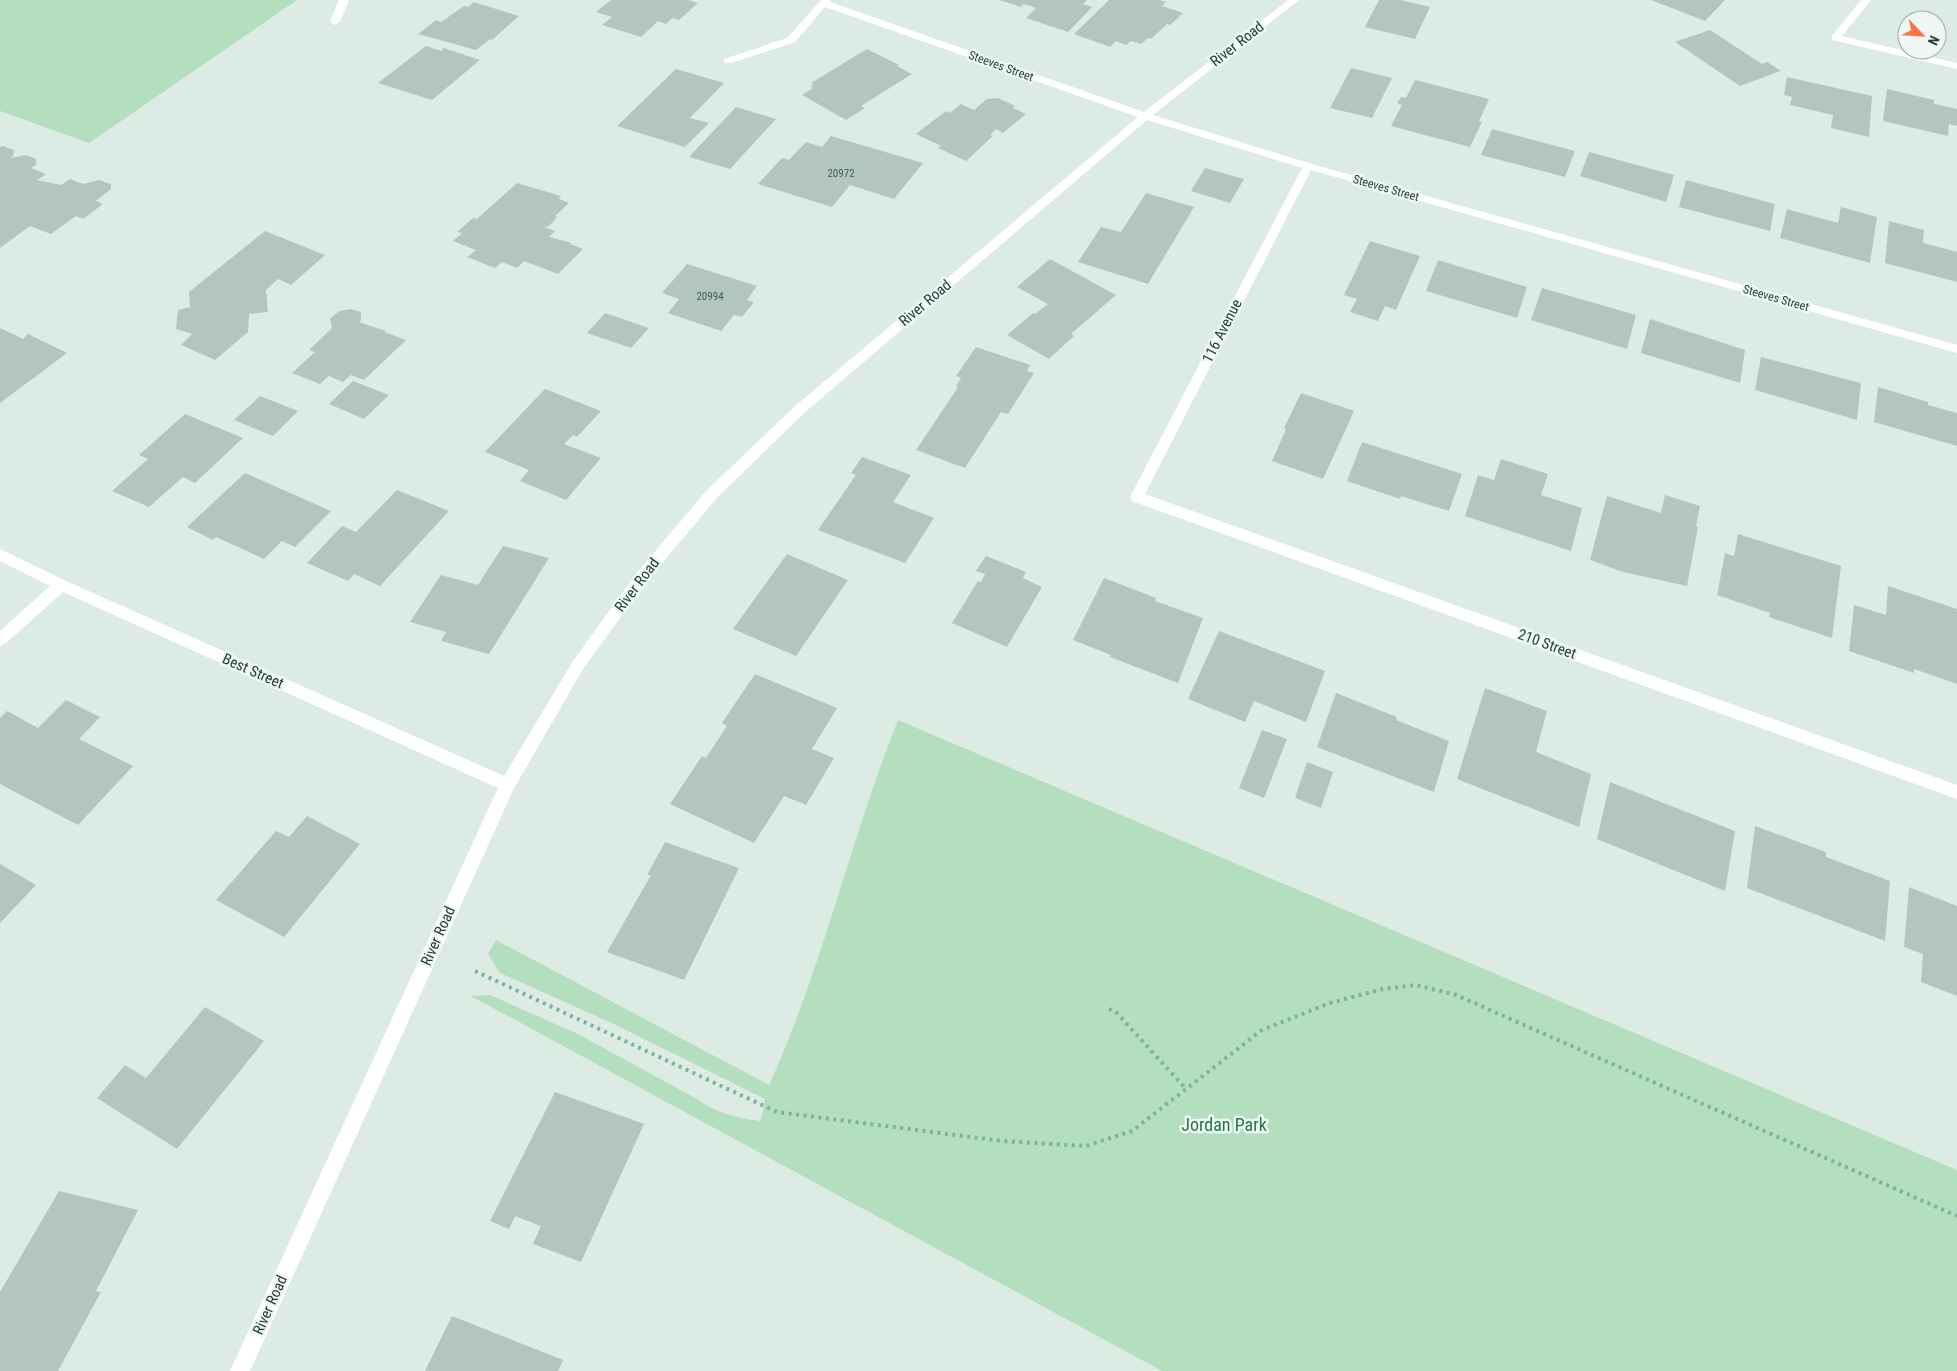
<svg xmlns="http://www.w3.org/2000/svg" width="1957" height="1371" viewBox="0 0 1957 1371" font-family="'Roboto Condensed',sans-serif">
<rect width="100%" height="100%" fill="#ddebe5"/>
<path fill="#b4dfbe" d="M0 0H297L89 143 0 111Z
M898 720 1957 1170V1371H1162L471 996 490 995 578 1034 697 1099C714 1112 739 1119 761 1121L765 1099 616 1025 500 973 488 954 496 940 769 1085C823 967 850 840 898 720Z"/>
<path fill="#b3c6be" d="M611 0H688L698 3 679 20 672 18 666 24 658 21 641 37 602 25 612 17 596 12Z
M999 0H1087L1083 4 1092 7 1068 32 1026 18 1036 8 1024 4 1021 7Z
M1109 0H1159L1166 2 1162 6 1183 13 1170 25 1167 24 1151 39 1148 38 1141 44 1131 41 1126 45 1116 41 1110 47 1074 34Z
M1379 0H1401L1430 7 1415 39 1365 27Z
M1651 0H1725L1705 21Z
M474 2 519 16 492 40 490 39 476 50 418 34 436 20 441 22 464 6 468 7Z
M1710 30 1762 64 1767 62 1781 71 1740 86 1675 42Z
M426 46 441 51 444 48 480 60 432 100 378 83Z
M867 49 899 65 897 66 912 74 861 106 865 108 846 120 802 95 813 88 810 86 814 84 811 83Z
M1351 68 1392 78 1372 118 1330 108Z
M676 69 724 83 690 118 709 123 685 147 617 126Z
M1787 77 1872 96 1869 137 1831 128 1833 115 1790 105 1792 97 1784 95Z
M1415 80 1489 99 1479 121 1482 122 1470 147 1391 126 1402 105 1397 103 1401 97 1406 98Z
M1887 89 1934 100V104L1957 109V126L1949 124 1948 136 1883 121Z
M998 98 1015 106 1013 108 1026 114 1003 133 996 129 990 135 993 136 966 161 938 148 941 146 916 134 946 111 950 113 961 104 974 110 987 99Z
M736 107 776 119 730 169 689 157Z
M1492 129 1575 151 1565 177 1481 155Z
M831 136 923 163 894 199 850 185 832 207 758 184 782 158 789 160 806 142 822 147Z
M3 146 14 150 13 156 11 158 26 155 36 159V165L31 168 46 174 37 180 61 185 70 179 83 184 99 180 111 184V189L96 201 103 204 83 219 76 216 51 234 30 226 0 248V147Z
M1589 152 1674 175 1666 202 1580 176Z
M1205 168 1244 179 1230 203 1191 191Z
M1686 180 1775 204 1770 231 1679 207Z
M517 183 561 196 559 199 569 203 555 216 557 217 549 226 544 227 555 231 549 237 572 243 570 244 583 249 558 274 524 261 517 268 502 262 495 268 467 257 476 250 453 241 462 233 457 232 473 218 477 219Z
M1146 193 1194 207 1148 284 1078 262 1101 227 1121 232Z
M1841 207 1877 217 1870 263 1780 238 1787 209 1838 223Z
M1889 221 1924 230 1923 243 1957 252V282L1885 263Z
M265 231 325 255 291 285 278 279 266 290 268 312 249 314 248 332 215 360 181 345 192 334 176 329 178 310 190 307 189 292Z
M1370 241 1420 256 1396 310 1385 306 1378 321 1350 312 1357 299 1344 295Z
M1050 259 1116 295 1071 334 1074 336 1049 359 1007 335 1033 313 1035 314 1048 304 1017 287Z
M1438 260 1527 287 1517 318 1426 291Z
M687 264 757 286 747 300 754 302 742 317 734 315 721 331 668 313 679 299 662 293Z
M1542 288 1636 315 1627 349 1531 320Z
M351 309 361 312V320L359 322 386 331 384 332 406 340 364 380 351 375 343 382 329 376 320 384 292 373 315 352 309 350 332 328 330 319 339 311Z
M605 313 649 328 631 348 587 333Z
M1650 319 1745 350 1740 383 1641 353Z
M0 328 23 339 28 334 67 353 0 403Z
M976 347 1030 365 1027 371 1034 373 1008 414 1001 412 965 468 916 450 958 387 956 386 961 378 956 376Z
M1761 357 1861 383 1857 420 1755 390Z
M353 381 389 395 364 419 329 404Z
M1878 387 1928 402V405L1957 413V446L1874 422Z
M545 389 601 411 577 437 573 435 564 444 601 458 566 500 520 481 529 470 485 452Z
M1301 393 1354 411 1323 479 1272 461 1286 429 1284 428Z
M260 396 298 411 273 436 234 420Z
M185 414 243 438 195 483 183 477 149 507 112 491 148 459 139 455Z
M1362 442 1462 474 1449 511 1401 496 1400 499 1347 481Z
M862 457 911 475 893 502 934 518 905 563 818 530 856 475 851 473Z
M1501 459 1548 474 1541 495 1582 508 1571 551 1465 516 1478 475 1494 480Z
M245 473 331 511 295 547 282 541 264 559 216 537 213 540 187 527Z
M397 490 449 511 380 586 354 574 348 581 307 563 342 526 356 532Z
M1665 495 1700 506 1696 526 1698 527 1687 586 1623 572 1590 560 1607 496 1661 513Z
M1738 534 1841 566 1832 638 1769 617 1770 613 1717 595 1725 553 1734 556Z
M503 546 549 558 489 654 441 641 446 632 410 622 441 575 478 585Z
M787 554 848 580 796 656 733 629Z
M986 556 1026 572 1023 578 1042 587 1007 647 952 623 978 581 981 582 985 574 976 571Z
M1104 578 1156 598 1155 601 1203 618 1178 683 1110 657 1111 655 1073 640Z
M1888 586 1957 609V684L1914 669V673L1849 651 1854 605 1886 615Z
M1219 631 1325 671 1306 722 1254 701 1245 722 1188 699Z
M755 674 837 708 812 749 834 758 806 805 784 796 754 843 670 804 702 756 706 758 727 726 722 723Z
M1485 688 1547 711 1536 752 1591 774 1579 827 1457 779Z
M1336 693 1397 717 1396 720 1449 741 1434 792 1317 747Z
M66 700 100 717 79 739 133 766 78 825 0 784V718L7 711 38 728Z
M1262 730 1287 739 1264 798 1239 788Z
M1307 762 1333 772 1321 808 1295 798Z
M1610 782 1735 831 1725 891 1597 839Z
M307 816 360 844 284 937 216 900 276 831 289 837Z
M1755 826 1826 852V857L1890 881 1885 941 1747 888Z
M665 842 739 868 684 980 607 952 651 875H647Z
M0 864 36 885 0 923Z
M1909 887 1957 906V996L1921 982 1923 954 1904 947Z
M205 1007 264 1041 177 1149 97 1098 125 1065 146 1078Z
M555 1092 644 1124 581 1262 533 1244 541 1226 515 1216 509 1229 490 1221Z
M59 1191 138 1210 96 1291 101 1292 58 1371H0V1292Z
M452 1316 563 1360 558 1371H425Z"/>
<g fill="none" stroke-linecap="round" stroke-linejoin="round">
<path stroke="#7bb2a0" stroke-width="4" stroke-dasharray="3 4.5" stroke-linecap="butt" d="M475 971 777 1112 1002 1141 1086 1146 1132 1131 1262 1030 1330 1003 1383 989 1416 985 1456 995 1957 1216
M1109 1009 1116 1012 1186 1089"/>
<path fill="#fff" fill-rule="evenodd" d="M339 0H349L340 22 335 25 330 22Z
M821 0H831L830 2 1144 112 1288 0H1299L1153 115 1312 164 1957 345V353L1311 170 1145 494 1957 785V799L1132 501 1130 497 1302 168 1147 120 804 413 716 499 646 582 583 669 513 790 250 1371H230L498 788 63 592 5 644 0 646V631L50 586 0 561V549L66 581 504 776 573 661 636 574 706 491 794 407 1138 117 825 7 795 42 732 63H724L723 61 724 59 787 38Z
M1861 0H1871L1842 36 1957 63V69L1832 40V36Z"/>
</g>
<g text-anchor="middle" stroke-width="5" stroke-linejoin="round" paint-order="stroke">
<g font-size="11" fill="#425e56">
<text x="841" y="177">20972</text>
<text x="710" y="300">20994</text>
</g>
<g font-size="12" fill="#1d3c33" stroke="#eef7f3">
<text transform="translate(1001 66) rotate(20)" y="4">Steeves Street</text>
<text transform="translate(1386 188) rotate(16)" y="4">Steeves Street</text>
<text transform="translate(1776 298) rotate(16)" y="4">Steeves Street</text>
</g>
<g font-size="15" fill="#1d3c33" stroke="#eef7f3">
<text transform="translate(1237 44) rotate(-38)" y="5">River Road</text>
<text transform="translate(925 303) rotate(-40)" y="5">River Road</text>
<text transform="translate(1222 331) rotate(-63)" y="5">116 Avenue</text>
<text transform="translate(637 585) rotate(-53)" y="5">River Road</text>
<text transform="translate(1547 644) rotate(20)" y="5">210 Street</text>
<text transform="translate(253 671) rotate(24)" y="5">Best Street</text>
<text transform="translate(438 936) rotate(-66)" y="5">River Road</text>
<text transform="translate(270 1305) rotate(-66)" y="5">River Road</text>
</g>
<g font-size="18" fill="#247742" stroke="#eef7f3">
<text x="1224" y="1131">Jordan Park</text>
</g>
</g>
<g transform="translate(1922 35) rotate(115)"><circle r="24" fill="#eef7f3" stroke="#9aaca6"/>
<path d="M0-4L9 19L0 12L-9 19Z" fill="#ff7147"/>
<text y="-8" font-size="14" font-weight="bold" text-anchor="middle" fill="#1d3c33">N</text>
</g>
</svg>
